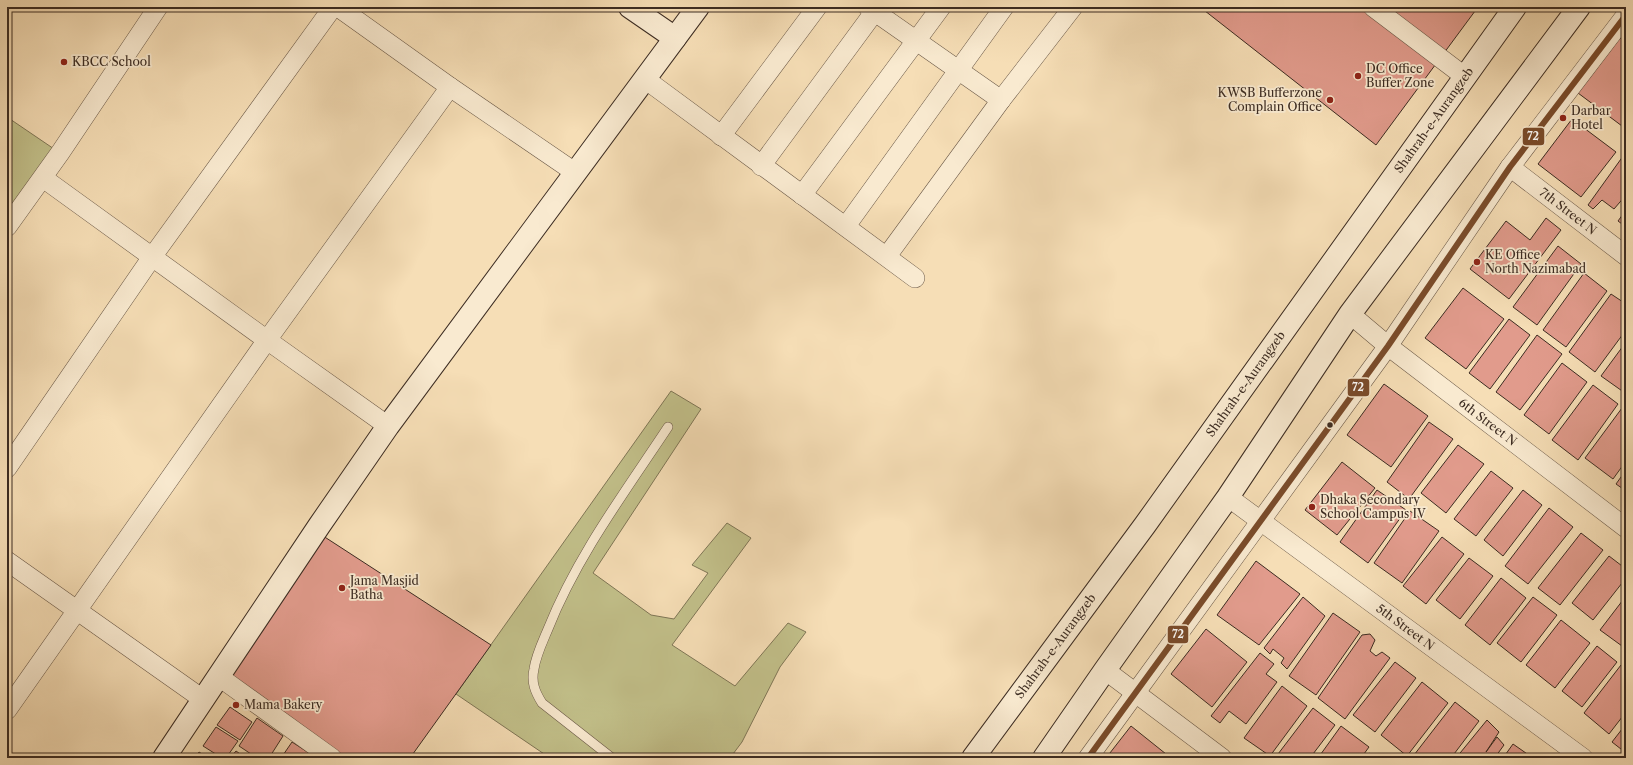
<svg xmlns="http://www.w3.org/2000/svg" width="1633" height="765" viewBox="0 0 1633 765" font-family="'Libre Caslon Text',serif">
<rect width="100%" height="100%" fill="#f6deb6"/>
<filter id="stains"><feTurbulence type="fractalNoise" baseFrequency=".005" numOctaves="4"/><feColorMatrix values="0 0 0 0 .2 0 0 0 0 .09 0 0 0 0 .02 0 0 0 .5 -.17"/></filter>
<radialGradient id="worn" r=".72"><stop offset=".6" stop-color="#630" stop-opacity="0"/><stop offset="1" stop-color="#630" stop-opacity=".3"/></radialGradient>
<path fill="#c2c08a" stroke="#7f7656" d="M7 117 60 153 7 227Z
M671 391 701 409 593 573 651 615 674 619 708 573 692 565 727 523 751 538 672 645 735 686 788 623 806 632 780 667 742 742 730 758H550L456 694Z"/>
<path fill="#e19b8c" stroke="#3c2c22" d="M1200 7H1478L1376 145Z
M1620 38 1626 42V129L1578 93Z
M1572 119 1616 152 1581 197 1538 164Z
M1626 152V195L1614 209 1602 200 1593 209 1588 205Z
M1626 210V227L1618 221Z
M1546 218 1561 230 1509 299 1470 269 1506 221 1530 240Z
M1558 246 1581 264 1537 325 1513 307Z
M1584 273 1607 291 1566 347 1543 330Z
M1463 288 1504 319 1466 369 1425 338Z
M1611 294 1626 304V330L1595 372 1569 352Z
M1509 319 1530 335 1490 389 1469 373Z
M1537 335 1562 354 1520 410 1496 392Z
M1626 342V392L1625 393 1601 376Z
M1562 363 1587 382 1549 434 1524 415Z
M1384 384 1428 416 1391 467 1347 435Z
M1593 385 1618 404 1578 460 1552 440Z
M1622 408 1626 410V461L1613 479 1585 458Z
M1429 422 1453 439 1409 499 1387 482Z
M1458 445 1484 464 1446 513 1421 493Z
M1342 462 1375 488 1337 535 1305 510Z
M1626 470V491L1616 484Z
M1491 471 1513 488 1476 536 1454 519Z
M1377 490 1406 510 1368 563 1340 542Z
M1523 490 1542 505 1503 556 1484 540Z
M1549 508 1573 527 1528 584 1505 566Z
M1410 511 1439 531 1402 583 1374 563Z
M317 532 491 645 410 758H330L218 679Z
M1581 533 1603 550 1560 605 1538 588Z
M1442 537 1464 554 1426 604 1403 586Z
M1609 556 1626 569V578L1593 620 1572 603Z
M1469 558 1493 576 1460 619 1436 600Z
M1256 561 1300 594 1259 645 1217 615Z
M1501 578 1526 598 1490 645 1465 625Z
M1626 596V641L1622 646 1600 630Z
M1303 597 1325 616 1287 669 1281 663 1284 658 1273 649 1270 654 1264 648Z
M1533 597 1557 615 1521 662 1497 643Z
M1333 613 1360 632 1316 695 1289 676Z
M1561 620 1590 643 1555 688 1526 665Z
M1206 629 1247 662 1212 707 1171 674Z
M1370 634 1375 640 1370 651 1376 656 1382 652 1390 658 1345 719 1318 698 1362 635Z
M1597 646 1617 662 1582 707 1562 691Z
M1260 653 1274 664 1266 674 1277 682 1246 724 1229 711 1220 723 1211 716Z
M1395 662 1416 678 1375 732 1353 715Z
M1621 665 1626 669V712L1609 734 1584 713Z
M1422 682 1448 703 1407 756 1381 735Z
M1282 686 1307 706 1270 756 1244 738Z
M1455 702 1479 721 1451 758H1419L1414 755Z
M230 707 252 722 240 740 217 725Z
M1313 708 1335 725 1310 758H1275Z
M257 718 283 736 269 758H257L239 746Z
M1487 720 1499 732 1486 752 1497 737 1504 745 1496 756 1497 758H1456Z
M1626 724V753L1612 742Z
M1131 726 1171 758H1106Z
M1341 726 1369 747 1361 758H1318Z
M216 727 238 741 226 758H222L203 746Z
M292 742 309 753 306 758H281Z
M1513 744 1533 758H1503Z
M236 751 246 758H230Z
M199 752 208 758H195Z
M1369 753 1376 758H1366Z"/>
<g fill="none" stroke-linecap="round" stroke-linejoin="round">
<g stroke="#6a5847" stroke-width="10">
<path id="lane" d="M612 758 542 703C535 692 531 682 534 669 536 655 543 641 548 629 577 556 625 492 668 427"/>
</g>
<g stroke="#6a5847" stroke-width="20">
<g id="street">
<path d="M338 7 450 87 576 173"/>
<path d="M868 7 1001 100"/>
<path d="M1373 7 1464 76"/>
<path d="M645 79 915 278"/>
<path d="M721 136 817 7"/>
<path d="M761 166 878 7"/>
<path id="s1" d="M1510 167 1626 256"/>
<path d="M43 178 267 340 388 426"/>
<path d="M802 195 941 7"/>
<path d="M846 226 1004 7"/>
<path d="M7 227 60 153 158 7"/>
<path d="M887 256 1001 100 1073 7"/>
<path id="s2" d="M1350 314 1388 346 1626 528"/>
<path d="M7 468 152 257 333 7"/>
<path id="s3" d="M1228 497 1583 758"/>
<path d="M7 561 204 700"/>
<path d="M1105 670 1222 758"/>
<path d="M218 676 332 758"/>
<path d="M7 710 267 340 450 87"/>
<path d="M1088 758 1388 346 1510 167 1626 15"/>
</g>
</g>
<g stroke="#3c2c22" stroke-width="24">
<g id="secondary">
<path d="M630 7 675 38"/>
<path d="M164 758 319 526 388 426 698 7"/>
<path id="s4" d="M973 758 1145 525 1515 7"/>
<path d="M1044 758 1105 670 1228 497 1350 314 1579 7"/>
</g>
</g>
<use href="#lane" stroke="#f9ead0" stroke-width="9"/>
<use href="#street" stroke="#f9ead0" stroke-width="19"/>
<use href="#secondary" stroke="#f9ead0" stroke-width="22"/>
<g stroke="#f9ead0" stroke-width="9">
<path id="bus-1" d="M1088 758 1388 346 1510 167 1626 15"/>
</g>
<use href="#bus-1" stroke="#7a4b2a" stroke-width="6"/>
</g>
<g fill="#8f2418" stroke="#f9ead0" stroke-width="1.5">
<circle cx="64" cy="62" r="4"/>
<circle cx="1358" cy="76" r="4"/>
<circle cx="1330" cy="100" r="4"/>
<circle cx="1563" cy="118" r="4"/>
<circle cx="1477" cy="262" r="4"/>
<circle cx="1312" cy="507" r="4"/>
<circle cx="342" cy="588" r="4"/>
<circle cx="236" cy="705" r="4"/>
</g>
<circle fill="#3c2c22" stroke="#f9ead0" stroke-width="1.5" cx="1330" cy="425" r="3.5"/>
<g text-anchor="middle" stroke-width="3.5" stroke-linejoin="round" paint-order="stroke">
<g font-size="12" fill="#3c2c22" stroke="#f9ead0" text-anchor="start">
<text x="72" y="66">KBCC School</text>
<text x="1366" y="73">DC Office<tspan x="1366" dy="14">Buffer Zone</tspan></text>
<text x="1322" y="97" text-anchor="end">KWSB Bufferzone<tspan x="1322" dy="14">Complain Office</tspan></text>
<text x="1571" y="115">Darbar<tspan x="1571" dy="14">Hotel</tspan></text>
<text x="1485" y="259">KE Office<tspan x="1485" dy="14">North Nazimabad</tspan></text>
<text x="1320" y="504">Dhaka Secondary<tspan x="1320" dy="14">School Campus IV</tspan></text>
<text x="350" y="585">Jama Masjid<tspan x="350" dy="14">Batha</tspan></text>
<text x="244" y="709">Mama Bakery</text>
</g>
<g font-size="12" fill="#3c2c22" stroke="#f9ead0">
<text dy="4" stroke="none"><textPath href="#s4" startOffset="787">Shahrah-e-Aurangzeb</textPath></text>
<text dy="4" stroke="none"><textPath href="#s1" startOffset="73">7th Street N</textPath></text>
<text dy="4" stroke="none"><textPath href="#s4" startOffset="463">Shahrah-e-Aurangzeb</textPath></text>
<text dy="4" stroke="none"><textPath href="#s2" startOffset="175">6th Street N</textPath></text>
<text dy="4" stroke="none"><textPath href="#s3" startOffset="220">5th Street N</textPath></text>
<text dy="4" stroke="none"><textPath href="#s4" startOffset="139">Shahrah-e-Aurangzeb</textPath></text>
</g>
</g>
<g stroke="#f9ead0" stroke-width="1.5">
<rect x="1522" y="127" width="23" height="19" rx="4" fill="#7a4b2a"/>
<rect x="1347" y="378" width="23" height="19" rx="4" fill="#7a4b2a"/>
<rect x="1167" y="625" width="22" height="19" rx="4" fill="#7a4b2a"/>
</g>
<g font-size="11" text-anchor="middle" font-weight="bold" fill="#fff">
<text x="1533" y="140">72</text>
<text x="1358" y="391">72</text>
<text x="1178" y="638">72</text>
</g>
<rect width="1633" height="765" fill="none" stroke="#f6deb6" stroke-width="24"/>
<rect x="8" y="8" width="1617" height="749" fill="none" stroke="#3c2c22" stroke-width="2"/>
<rect x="12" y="12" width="1609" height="741" fill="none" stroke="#3c2c22"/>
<rect width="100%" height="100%" filter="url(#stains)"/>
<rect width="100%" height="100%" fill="url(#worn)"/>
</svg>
